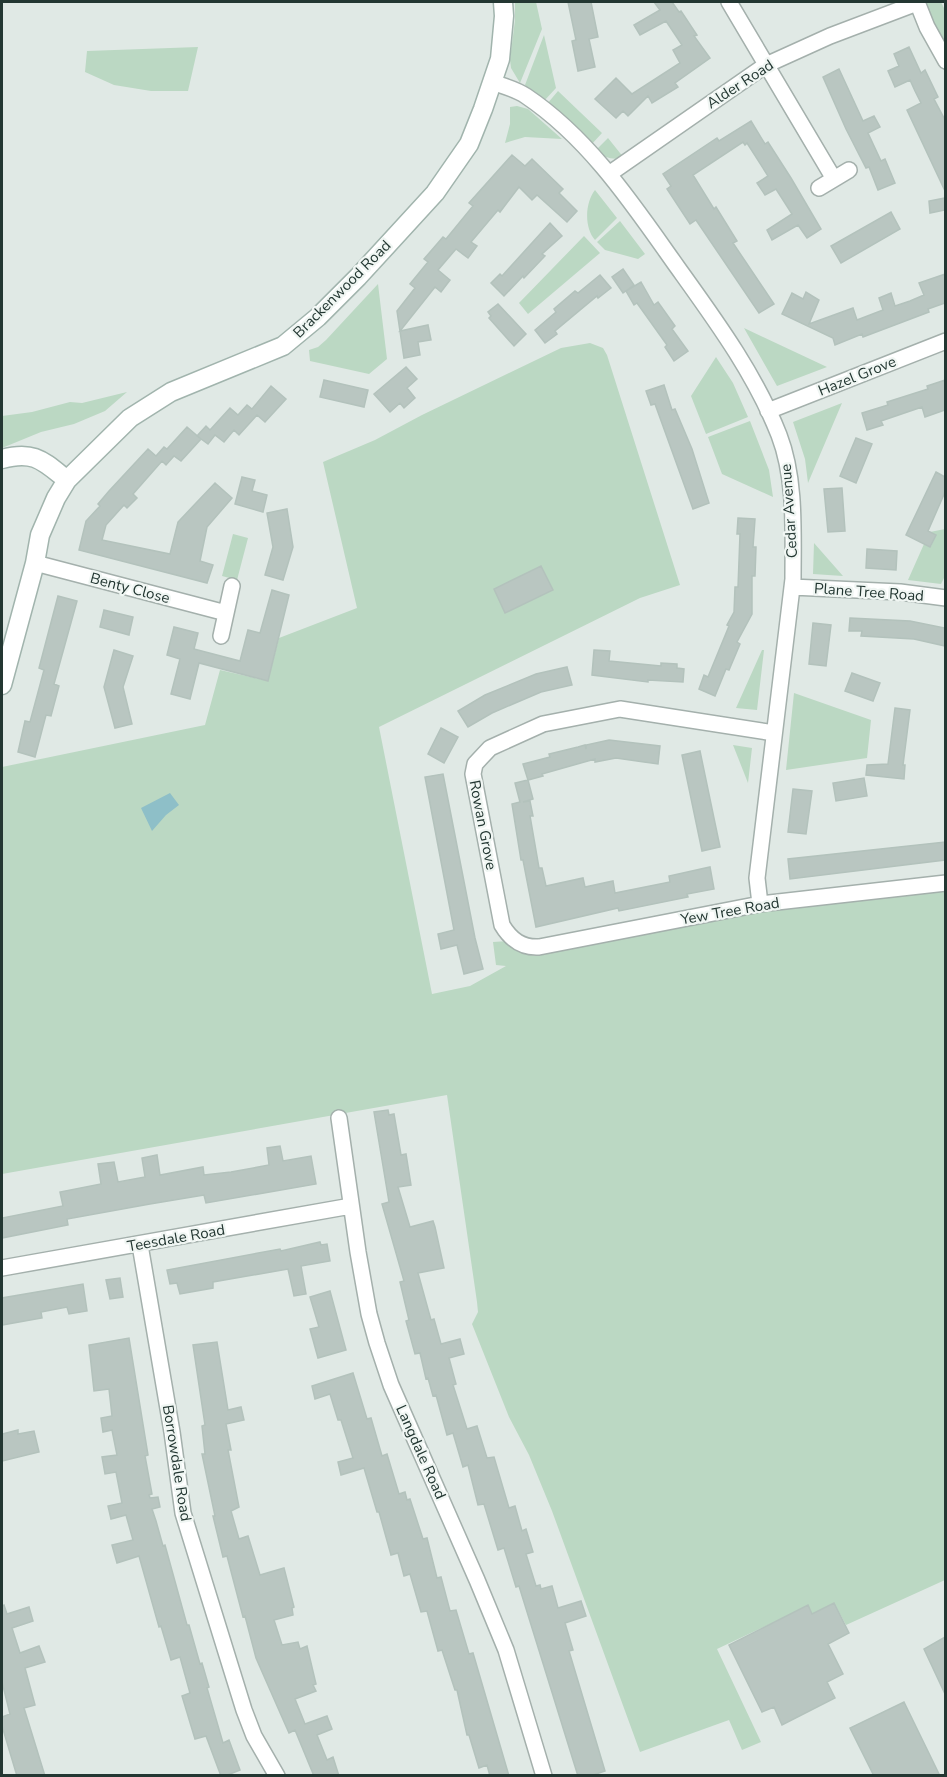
<svg xmlns="http://www.w3.org/2000/svg" width="947" height="1777" viewBox="0 0 947 1777" font-family="'Nunito Sans',sans-serif">
<rect width="100%" height="100%" fill="#e0e9e5"/>
<path fill="#bbd8c3" d="M515 2H536L542 29 520 83 511 68 510 60 515 20Z
M924 2H941L945 10V47L925 9Z
M544 35 556 88 544 101 525 85Z
M198 47 188 91H151L114 85 85 72 87 51Z
M558 91 602 133 591 145 547 104Z
M517 106 528 109 562 139 525 137 505 143 510 124V107Z
M608 138 624 158C611 160 605 158 596 150Z
M595 190 617 218 595 240C584 227 585 203 595 190Z
M620 221 645 254 638 259 605 250 597 242Z
M584 236 600 253 528 314 519 303Z
M378 284 387 359 369 374 310 361 309 350 318 347 326 340Z
M744 328 827 367 777 386Z
M590 343 603 348 607 355 680 585 640 598 379 727 432 994 470 986 506 966 496 965 493 942 508 941 524 954 536 956 763 911 945 889V1580L846 1625 834 1603 812 1614 808 1606 717 1649 761 1742 742 1750 729 1720 640 1752 552 1511 529 1455 509 1417 472 1324 478 1312 477 1302 447 1095 2 1174V767L205 725 220 670 268 681 279 638 357 608 323 462 375 440 422 415 561 348Z
M716 357 733 383 748 417 706 434 691 396Z
M127 392 105 411 74 424 41 432 2 448V416L32 412 70 402 82 403Z
M842 403 808 483 805 459 793 422Z
M750 421 769 470 773 497 722 474 708 437Z
M945 529V576L941 584 908 580 924 544 931 546 936 535 930 532Z
M233 534 248 538 237 580 222 576Z
M814 543 843 576 813 574Z
M762 650H764L757 710 736 708Z
M794 693 871 720 867 758 786 770Z
M733 745 752 748 748 783Z"/>
<path fill="#8ebfc8" d="M170 793 179 805 166 815 152 831 141 808Z"/>
<path fill="#b9c6c1" stroke="#b3c2bc" stroke-width="1.5" d="M568 2H591L598 37 589 39 595 67 578 71 572 41 576 40Z
M654 2H672L679 12 681 11 697 35 694 36 710 58 675 83 678 87 652 103 648 96 628 116 623 111 616 118 595 99 616 78 632 94 680 63 673 50 682 45 666 21 640 35 634 25 660 10Z
M909 47 921 73 925 70 938 97 934 99 945 120V191L907 110 921 103 915 91 910 80 895 87 888 71 899 66 894 54Z
M839 69 863 121 874 116 880 127 868 133 881 161 885 159 895 183 878 190 869 167 866 168 846 129 823 77Z
M751 121 765 144 768 142 791 178 821 229 807 238 798 225 772 240 767 230 792 214 776 189 765 195 757 183 768 176 747 143 745 145 743 142 693 175 714 209 716 207 737 241 733 243 774 304 759 313 696 220 690 224 667 189 671 186 663 174 717 138 719 141Z
M512 155 525 166 532 159 563 189 559 193 577 211 567 222 537 195 532 200 519 187 500 212 498 210 471 242 477 246 468 258 456 249 438 270 450 280 441 292 435 287 400 331 428 325 431 340 418 342 420 355 404 358 397 311 415 288 410 284 428 262 424 259 443 237 446 239 473 206 469 203Z
M945 198V210L930 213 929 201Z
M891 212 900 229 841 263 831 246Z
M550 223 562 236 542 254 545 256 524 278 523 276 504 296 491 283 500 274 502 276Z
M623 269 634 285 623 293 612 277Z
M945 274V303L928 309 929 312 863 337 862 334 835 345 833 338 782 314 792 293 803 299 806 292 819 300 809 324 853 308 857 320 883 310 879 298 891 293 895 306 910 301 924 295 919 283Z
M600 275 611 288 598 298 597 296 555 331 557 334 545 343 535 330 556 312 554 309 575 291 578 293Z
M641 282 654 305 658 302 675 326 672 329 688 351 674 361 665 347 667 345 637 303 634 305 626 291Z
M498 304 526 334 514 346 489 318 491 316 488 312Z
M406 367 417 379 407 388 415 398 404 408 400 403 390 412 374 394Z
M324 380 368 390 364 407 320 397Z
M945 380V410L925 417 922 407 881 421 883 425 867 430 862 413 888 405 887 402 928 389 927 386Z
M664 385 672 410 675 409 692 449 709 503 693 509 655 404 651 405 646 391Z
M271 386 286 399 265 422 257 415 239 435 234 430 224 442 215 435 208 444 197 436 206 426 210 430 230 408 238 415 247 405 252 409Z
M187 427 201 439 181 461 174 456 166 465 162 461 133 494 137 498 127 508 124 505 106 525 102 540 170 554 178 522 215 483 232 498 207 527 200 561 213 565 207 583 79 550 86 521 100 506 98 504 109 491 148 449 156 456 164 447 167 449Z
M856 438 872 444 856 483 840 476Z
M936 472 945 477V492L928 531 936 535 930 547 906 535Z
M242 477 255 480 252 491 267 495 263 512 235 504Z
M842 488 845 531 828 532 824 489Z
M287 509 293 547 283 580 265 575 273 547 267 513Z
M738 518 755 519 753 547H756L755 576H752V614L737 642 740 644 729 670 726 669 715 696 699 689 704 675 708 677 729 626 727 625 734 612 735 587H738L740 534H737Z
M867 549 897 551 896 570 866 568Z
M541 566 553 590 505 613 494 589Z
M272 590 289 595 268 681 199 663 190 699 171 694 180 659 167 655 174 627 198 633 194 649 240 661 248 630 260 633Z
M58 596 77 601 54 684 59 686 51 716 46 715 35 757 18 752 25 721 30 722 44 670 39 668Z
M104 610 133 617 129 635 100 627Z
M850 618 910 621 945 628V646L914 639 861 636 862 631H849Z
M813 623 831 625 826 666 809 664Z
M114 650 133 656 123 687 132 724 115 728 104 687Z
M594 650 610 651 609 661 661 666V663L677 664V668L684 669 683 682 648 680V682L592 675Z
M567 667 572 685 541 692 492 713 468 727 458 711 485 695 536 674Z
M852 673 880 683 873 701 845 691Z
M895 708 910 710 903 765H905L904 779 866 775 867 765 888 764Z
M441 728 458 737 444 763 428 754Z
M609 740 660 746 658 764 616 758 595 762V759L542 774 543 776 528 780 523 764 550 757 549 754 578 747 585 745 586 749V745Z
M700 751 720 847 702 851 682 755Z
M443 774 475 938 483 969 464 974 457 945 441 949 438 934 454 930 425 777Z
M864 778 867 796 836 801 833 783Z
M528 780 533 799 523 802 530 801 533 816H530L539 868H542L546 886 583 878 585 887 613 881 615 893 670 882 669 876 710 867 714 889 687 894 688 897 619 911 618 908 536 927 523 860H521L512 804 520 802 515 783Z
M793 789 812 791 806 834 788 832Z
M945 842V860L790 879 788 859Z
M388 1110 389 1115 394 1114 401 1155 406 1154 411 1185 398 1187 410 1227 433 1221 435 1227 444 1268 418 1273 431 1320 434 1319 441 1344 460 1339 464 1354 449 1358 456 1384 453 1385 467 1429 477 1426 487 1458 494 1457 509 1508 515 1506 522 1531 526 1529 533 1552 526 1554 536 1586 540 1585 541 1589 552 1586 558 1608 581 1601 586 1616 565 1623 573 1650 569 1651 605 1771 590 1776H578L519 1586 516 1587 504 1548 498 1550 484 1504 478 1505 468 1465 463 1467 453 1433 447 1435 436 1395 433 1396 428 1378 426 1379 420 1353 415 1354 406 1321 409 1320 400 1282 404 1281 382 1204 389 1202 374 1112Z
M280 1146 283 1161 311 1156 316 1184 206 1203 204 1195 150 1204 67 1219 68 1225 2 1238V1218L63 1206 60 1192 101 1184 98 1164 114 1162 118 1182 145 1177 142 1158 157 1155 160 1175 203 1167 204 1175 231 1172 269 1165 267 1148Z
M320 1242 321 1245 327 1244 330 1261 301 1266 306 1294 294 1296 288 1269 213 1282V1288L180 1294 177 1283 170 1284 167 1270 280 1249 281 1251Z
M120 1278 123 1297 110 1299 106 1280Z
M83 1284 87 1311 69 1314 67 1307 41 1312 42 1318 2 1325V1298Z
M330 1291 346 1350 318 1358 310 1329 319 1327 310 1297Z
M129 1338 148 1455 145 1456 152 1494 149 1495 150 1498 158 1497 160 1507 152 1509 156 1521 163 1546 165 1545 187 1625H189L200 1664 202 1663 209 1687 207 1688 223 1743 229 1740 240 1770 225 1776H221L206 1736 195 1739 182 1696 190 1693 180 1657 171 1660 161 1626 159 1627 139 1556 117 1563 112 1545 133 1540 126 1515 111 1519 108 1506 122 1503 116 1472 105 1474 102 1457 117 1455 112 1430 103 1432 101 1418 112 1416 109 1389 94 1391 89 1345Z
M217 1342 228 1410 241 1407 244 1420 226 1424 231 1450H228L239 1507 231 1511 239 1539 248 1536 260 1575 284 1568 294 1607 292 1608 293 1615 274 1620 282 1645 298 1642 300 1649 307 1646 316 1684 313 1685 316 1691 295 1699 305 1724 327 1716 332 1729 317 1735 327 1760 333 1757 339 1776H314L295 1730 289 1733 256 1658 245 1616 243 1617 227 1556 223 1557 213 1516H215L202 1454H205L202 1426 205 1425 193 1345Z
M353 1373 367 1419 371 1418 382 1456 387 1454 399 1494 405 1492 407 1500 410 1499 423 1539 427 1538 437 1578 441 1577 450 1611 456 1610 469 1654 473 1653 509 1776H490L487 1765 479 1768 469 1735H467L457 1690H455L442 1650 438 1651 427 1611 421 1612 410 1574 404 1576 398 1553 391 1555 379 1512H377L364 1468 341 1475 338 1462 353 1458 341 1420H338L330 1394 315 1399 312 1386Z
M18 1430V1434L34 1431 39 1452 2 1461V1434Z
M834 1603 849 1633 828 1644 843 1674 827 1682 835 1698 782 1725 774 1707 762 1712 729 1645 808 1605 812 1614Z
M4 1605 7 1614 29 1607 33 1621 12 1628 20 1653 39 1646 45 1662 25 1668 35 1705 24 1708 45 1776H17L2 1726V1717L10 1714 2 1682V1606Z
M945 1637V1694L924 1649Z
M904 1702 940 1776H874L850 1728Z"/>
<g fill="none" stroke-linecap="round" stroke-linejoin="round">
<g stroke="#a4b0ac" stroke-width="18">
<path id="street" d="M729 2 834 179
M917 2 927 27 946 61
M492 82C503 86 516 89 526 96 590 139 634 206 678 268 716 321 755 374 779 435 796 479 793 532 793 579L757 878 760 904
M609 174 766 65 830 36 917 3
M819 188 849 170
M768 411 946 341
M35 563 226 613
M792 587 900 592 946 598
M221 636 232 586
M774 733 620 709 543 724 490 748 475 764 473 774 502 925C511 940 522 948 539 947L760 904 946 883
M339 1118 358 1252 369 1314 377 1343 391 1385 477 1580 506 1650 544 1776
M140 1245 172 1432 183 1513 244 1710 254 1736 277 1776
M2 1268 351 1206"/>
</g>
<g stroke="#a1b4ad" stroke-width="21">
<path id="secondary" d="M2 459C34 450 43 461 67 480
M2 685 35 563 40 535 56 498 67 480 130 418 171 392 283 346 318 317 358 277 435 193 469 144 483 109 500 59 504 16 503 2"/>
</g>
<use href="#street" stroke="#fff" stroke-width="15"/>
<use href="#secondary" stroke="#fff" stroke-width="18"/>
</g>
<g text-anchor="middle" stroke-width="4.5" stroke-linejoin="round" paint-order="stroke">
<g font-size="15" fill="#233732" stroke="#f0f6f3">
<text transform="translate(740 84) rotate(-33)" y="5">Alder Road</text>
<text transform="translate(342 289) rotate(-45)" y="5">Brackenwood Road</text>
<text transform="translate(857 376) rotate(-22)" y="5">Hazel Grove</text>
<text transform="translate(789 511) rotate(-94)" y="5">Cedar Avenue</text>
<text transform="translate(130 588) rotate(15)" y="5">Benty Close</text>
<text transform="translate(869 592) rotate(4)" y="5">Plane Tree Road</text>
<text transform="translate(483 825) rotate(79)" y="5">Rowan Grove</text>
<text transform="translate(730 911) rotate(-10)" y="5">Yew Tree Road</text>
<text transform="translate(176 1238) rotate(-10)" y="5">Teesdale Road</text>
<text transform="translate(421 1452) rotate(66)" y="5">Langdale Road</text>
<text transform="translate(177 1463) rotate(81)" y="5">Borrowdale Road</text>
</g>
</g>
<rect width="947" height="1777" fill="none" stroke="#233732" stroke-width="6"/>
</svg>
